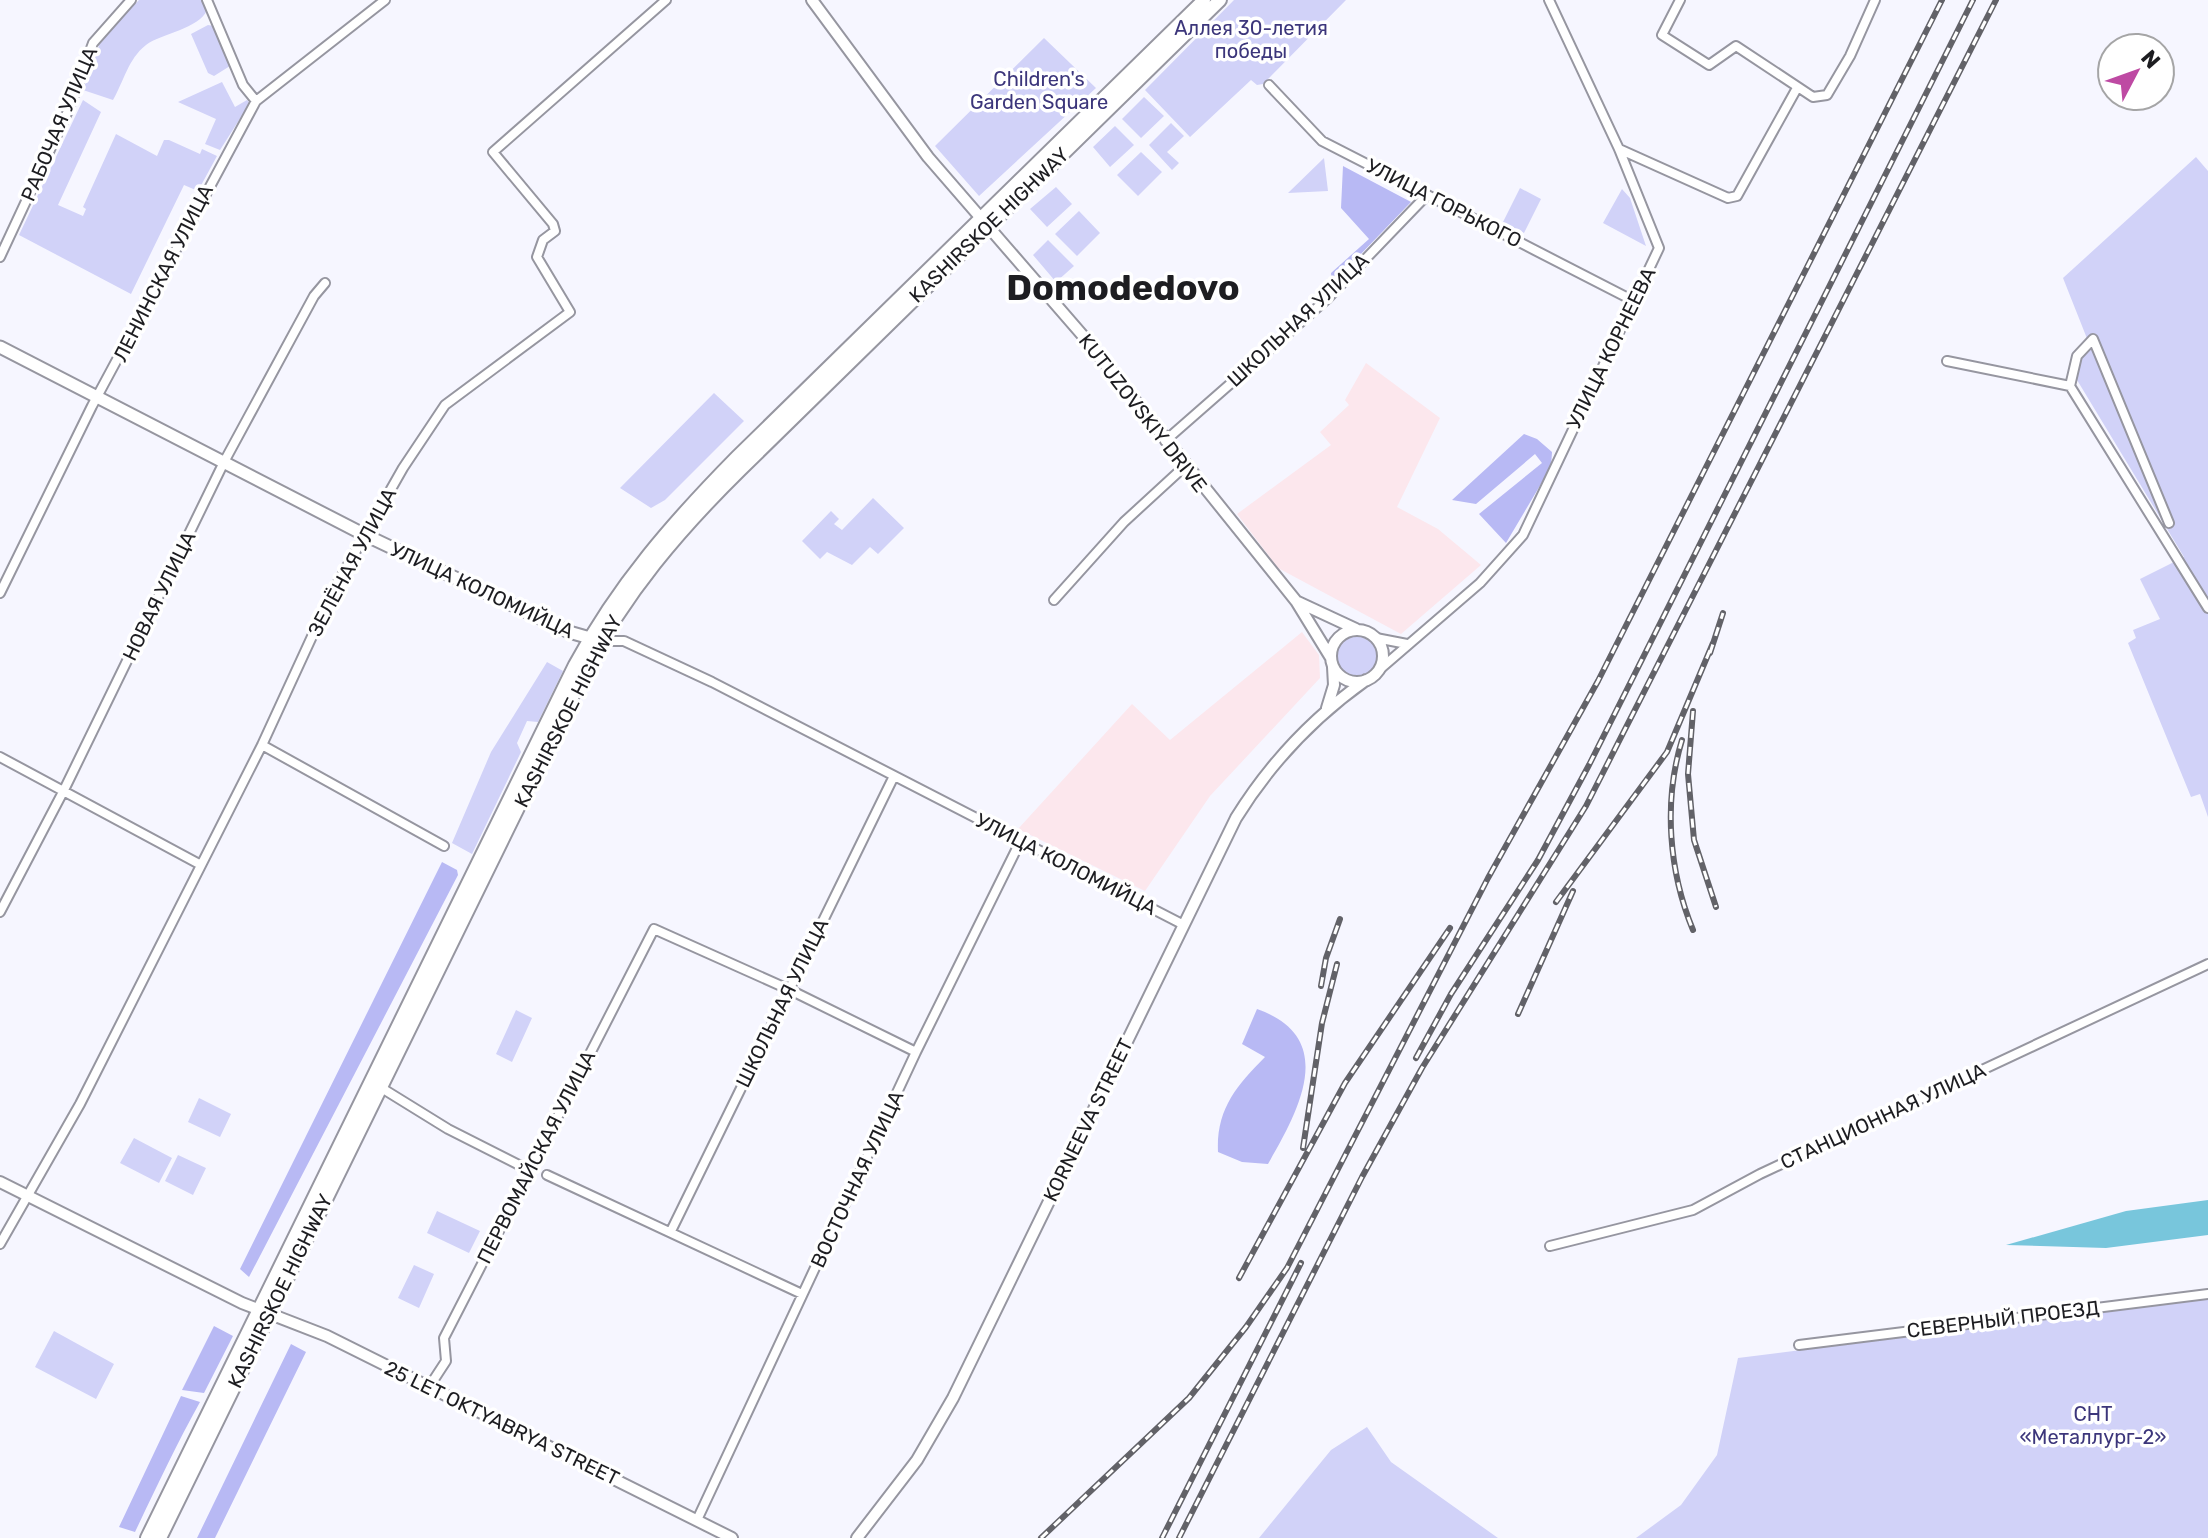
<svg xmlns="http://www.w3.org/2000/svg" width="2208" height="1538" viewBox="0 0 2208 1538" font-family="Rubik,sans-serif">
<rect width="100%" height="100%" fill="#f6f6ff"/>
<path fill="#fce7ed" d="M1366 363 1440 418 1397 507 1438 529 1481 565 1401 634 1278 568 1237 514 1331 445 1320 432 1349 405 1345 400Z
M1302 632 1319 655 1320 678 1210 796 1145 891 1018 829 1132 704 1170 740Z"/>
<path fill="#d1d2f8" d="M139 0H203L207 10C199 29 162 33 146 45 128 59 124 81 113 100L83 90 102 37Z
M1234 0H1346L1263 84 1257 85 1251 80 1190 137 1145 90Z
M208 25 214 26 230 66 214 76 208 73 191 34Z
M1044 38 1096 88 979 196 935 146Z
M222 82 235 107 247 100 250 103 220 150 205 144 216 119 178 102Z
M1144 97 1164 116 1141 138 1122 119Z
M83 100 101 112 58 205 83 216 86 209 83 207 116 134 157 156 164 140H169L200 154 202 149 217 156 198 191 184 185 131 294 19 235Z
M1171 123 1184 136 1167 152 1179 163 1172 170 1149 145Z
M1115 126 1134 145 1110 167 1093 147Z
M1141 152 1162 172 1138 196 1117 175Z
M2196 157 2208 171V817L2200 794 2191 797 2128 643 2136 638 2133 630 2160 619 2140 579 2184 557 2074 375 2088 341 2063 278Z
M1324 158 1328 191 1288 193Z
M1056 187 1072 204 1047 227 1030 209Z
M1520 188 1541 199 1524 233 1503 222Z
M1622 189 1630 198 1646 246 1603 223Z
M1079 211 1100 233 1077 256 1055 234Z
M1048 240 1074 266 1056 282 1033 255Z
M714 393 744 421 665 500 651 508 620 488Z
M873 498 904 528 878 554 870 547 852 565 827 552 820 559 802 541 831 511 839 519 834 524 842 530Z
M1336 656a21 21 0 1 1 42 0a21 21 0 1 1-42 0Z
M547 662 563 671 538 722 527 721 517 743 521 752 472 854 452 843 491 752Z
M516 1010 532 1018 512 1062 496 1054Z
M199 1098 231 1114 220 1137 188 1122Z
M134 1138 172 1158 159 1183 120 1163Z
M178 1155 206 1168 193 1195 165 1181Z
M437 1211 480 1231 469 1253 427 1233Z
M414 1265 434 1274 419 1308 398 1298Z
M2208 1298V1538H1636L1681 1505 1717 1455 1738 1358Z
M54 1331 114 1364 96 1399 35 1367Z
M1367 1427 1391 1462 1498 1538H1259L1331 1450Z"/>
<path fill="#b8b9f4" d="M1343 166 1411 202 1332 284 1331 273 1369 239 1341 208Z
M1524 434 1537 439 1552 452 1551 467 1506 543 1479 514 1542 463 1535 454 1476 504 1452 500Z
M442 862 457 870 458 875 249 1277 240 1269Z
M1257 1009C1339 1038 1299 1110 1268 1164L1242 1162 1218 1152C1216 1110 1236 1086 1265 1057L1242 1044Z
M214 1326 233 1336 204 1393 182 1390Z
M291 1344 306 1352 215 1538H197Z
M181 1396 200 1402C176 1445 156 1488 135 1532L119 1527Z"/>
<path fill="#78c6dc" d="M2208 1200V1235L2106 1248 2006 1245 2126 1211Z"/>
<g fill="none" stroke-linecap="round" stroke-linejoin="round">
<g stroke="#9696a0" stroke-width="12">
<path id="minor" d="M207 0 243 85 256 101
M1680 0 1662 35 1709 65 1736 46 1813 97 1827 95 1850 56 1875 0
M1269 85 1322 141 1634 301
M1619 149 1728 198 1737 196 1797 88
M0 257 68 111 93 43 131 0
M1947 361 2070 386 2208 608
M2070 386 2077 356 2093 339 2169 523
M1165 441 1327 299 1427 195
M0 593 92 406 256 101 385 0
M1054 600 1124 522 1185 466
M1376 638 1407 644
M601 641H624L712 682 1182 924
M1379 670 1480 583 1523 535 1659 248 1619 149 1549 0
M262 745 444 846
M0 757 201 865
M0 912 64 790 224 462 314 296 325 283
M380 1087 448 1129 529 1170
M547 1175 802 1294
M671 1231 894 776
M0 1244 80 1104 262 745 332 593 403 468 445 405 570 312 537 257 543 240 555 231 553 224 493 152 666 0
M1550 1246 1693 1210 1760 1174 2208 964
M1799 1345 2208 1294
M429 1387 446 1361 444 1338 654 929 788 989 916 1052
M697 1520 916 1052 1021 840"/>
</g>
<g stroke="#9696a0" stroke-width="14">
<path id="tertiary" d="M812 0 928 157 1084 337 1296 601 1331 658
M1298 602 1356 629
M1331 656a26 26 0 1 1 52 0a26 26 0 1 1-52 0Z
M1327 708 1334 685 1333 667
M0 1182 242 1303 327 1336 732 1538
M857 1538 917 1460 953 1398 1236 818C1270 763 1314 717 1366 680"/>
</g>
<g stroke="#9696a0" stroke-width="15">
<path id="secondary" d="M0 347 363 534 569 632 597 640"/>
</g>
<g stroke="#9696a0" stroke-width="16">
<path id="primary" d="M147 1538 575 665C618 585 674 521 737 457L1204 0
M160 1538 585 671C625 593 679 530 741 469L1220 0"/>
</g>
<use href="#minor" stroke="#fff" stroke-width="8"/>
<use href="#tertiary" stroke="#fff" stroke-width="10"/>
<use href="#secondary" stroke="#fff" stroke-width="11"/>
<use href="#primary" stroke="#fff" stroke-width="12"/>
<g stroke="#626268" stroke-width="6">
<path id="rail" d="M1710 653 1723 613
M1693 711 1688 774 1694 840 1716 907
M1682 740C1663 802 1669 872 1693 930
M1556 902 1667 752 1713 643
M1321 986 1326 958 1340 919
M1518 1014 1573 891
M1416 1058 1451 994 1538 860 1589 765 1973 0
M1303 1148 1322 1023 1337 964
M1239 1278 1345 1083 1450 928
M1041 1538 1189 1398 1246 1327 1287 1268 1488 878 1598 681 1942 0
M1162 1538 1301 1263
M1179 1538 1362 1177 1422 1068 1586 806 1996 0"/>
</g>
<use href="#rail" stroke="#fff" stroke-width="3" stroke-dasharray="9" stroke-linecap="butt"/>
</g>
<g text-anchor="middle" stroke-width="7" stroke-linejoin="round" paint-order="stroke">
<g font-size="20" fill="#3c367b" stroke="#fff">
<text x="1251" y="35">Аллея 30-летия<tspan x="1251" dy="23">победы</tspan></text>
<text x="1039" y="86">Children's<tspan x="1039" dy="23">Garden Square</tspan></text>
<text x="2093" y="1421">СНТ<tspan x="2093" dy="23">«Металлург-2»</tspan></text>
</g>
<g font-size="20" fill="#1d1d21" stroke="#fff">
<text transform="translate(59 124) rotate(-67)" y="7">РАБОЧАЯ УЛИЦА</text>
<text transform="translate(1444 203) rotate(27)" y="7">УЛИЦА ГОРЬКОГО</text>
<text transform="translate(989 225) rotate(-44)" y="7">KASHIRSKOE HIGHWAY</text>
<text transform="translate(163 273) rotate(-63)" y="7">ЛЕНИНСКАЯ УЛИЦА</text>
<text transform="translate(1298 320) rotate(-43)" y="7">ШКОЛЬНАЯ УЛИЦА</text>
<text transform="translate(1611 348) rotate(-64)" y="7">УЛИЦА КОРНЕЕВА</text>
<text transform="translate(1143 413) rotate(52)" y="7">KUTUZOVSKIY DRIVE</text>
<text transform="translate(352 562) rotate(-62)" y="7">ЗЕЛЁНАЯ УЛИЦА</text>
<text transform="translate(482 590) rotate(25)" y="7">УЛИЦА КОЛОМИЙЦА</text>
<text transform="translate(159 596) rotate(-64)" y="7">НОВАЯ УЛИЦА</text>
<text transform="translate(568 711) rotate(-63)" y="7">KASHIRSKOE HIGHWAY</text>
<text transform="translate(1066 864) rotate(27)" y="7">УЛИЦА КОЛОМИЙЦА</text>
<text transform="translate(782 1003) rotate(-64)" y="7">ШКОЛЬНАЯ УЛИЦА</text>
<text transform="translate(1883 1116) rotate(-25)" y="7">СТАНЦИОННАЯ УЛИЦА</text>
<text transform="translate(1088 1120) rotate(-64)" y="7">KORNEEVA STREET</text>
<text transform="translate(536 1157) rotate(-63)" y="7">ПЕРВОМАЙСКАЯ УЛИЦА</text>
<text transform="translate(857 1179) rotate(-65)" y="7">ВОСТОЧНАЯ УЛИЦА</text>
<text transform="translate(280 1291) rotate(-64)" y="7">KASHIRSKOE HIGHWAY</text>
<text transform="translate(2003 1319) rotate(-7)" y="7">СЕВЕРНЫЙ ПРОЕЗД</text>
<text transform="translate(502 1423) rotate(26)" y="7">25 LET OKTYABRYA STREET</text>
</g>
<g font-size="36" font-weight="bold" fill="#1d1d21" stroke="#fff">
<text x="1123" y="300">Domodedovo</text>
</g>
</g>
<g transform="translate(2136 72) rotate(49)"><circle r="38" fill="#ffffff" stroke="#a5a5a6" stroke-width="2"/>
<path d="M0-6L14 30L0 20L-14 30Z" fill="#be4aa3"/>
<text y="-12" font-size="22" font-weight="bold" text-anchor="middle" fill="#1d1d21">N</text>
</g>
</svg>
